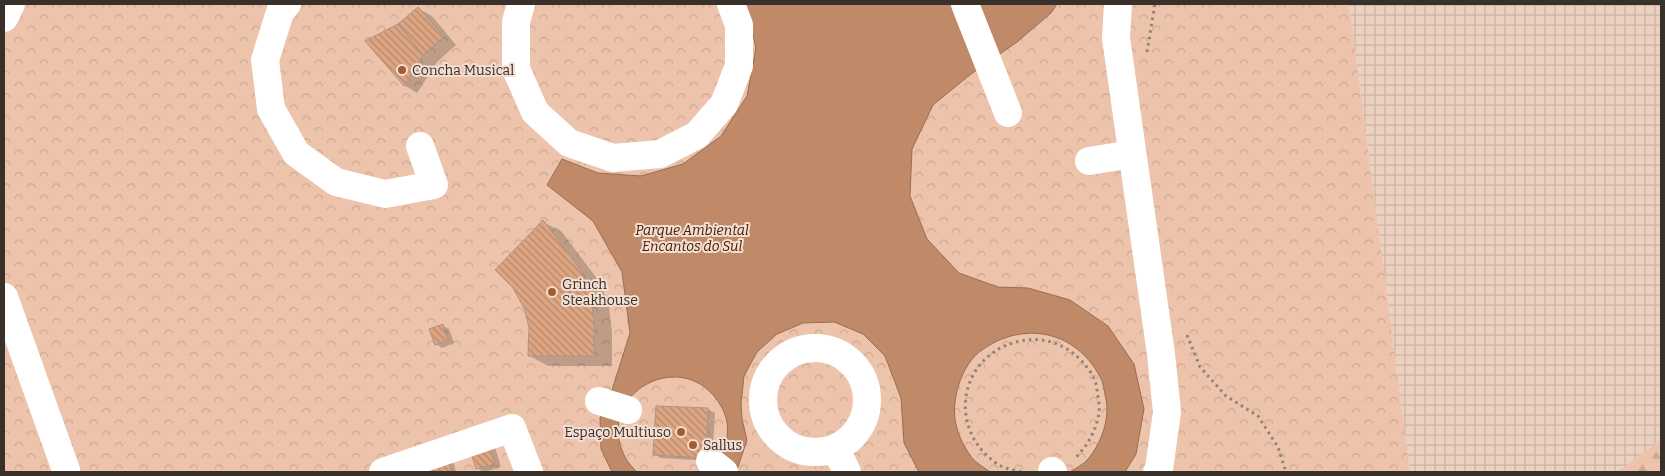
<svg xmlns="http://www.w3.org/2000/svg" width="1665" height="476" viewBox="0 0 1665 476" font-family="Bitter,serif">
<defs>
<pattern id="industrial-grid" width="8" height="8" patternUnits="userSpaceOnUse" patternTransform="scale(1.25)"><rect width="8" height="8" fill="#ecd0c0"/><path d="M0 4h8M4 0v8" fill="none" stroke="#cbb3a5"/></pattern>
<pattern id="forest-firs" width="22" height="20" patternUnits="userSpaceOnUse" patternTransform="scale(1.25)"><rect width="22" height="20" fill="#edc3ab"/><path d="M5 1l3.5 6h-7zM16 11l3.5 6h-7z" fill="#cca893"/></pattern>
<pattern id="park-crowns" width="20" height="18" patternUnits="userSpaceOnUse" patternTransform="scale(1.25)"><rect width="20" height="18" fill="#edc3ab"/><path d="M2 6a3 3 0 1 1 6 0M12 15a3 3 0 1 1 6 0" fill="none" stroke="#cca893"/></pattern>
<pattern id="building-back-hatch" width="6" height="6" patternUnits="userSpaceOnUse" patternTransform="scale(1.25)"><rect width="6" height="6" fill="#dea582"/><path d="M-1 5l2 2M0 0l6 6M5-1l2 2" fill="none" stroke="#b5876b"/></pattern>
</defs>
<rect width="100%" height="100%" fill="#f4ded2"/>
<path fill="url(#industrial-grid)" d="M1349 4H1661V472H1410Z"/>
<path fill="url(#forest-firs)" d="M1661 440V472H1617Z"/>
<path fill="url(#park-crowns)" d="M4 4H1349L1410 472H4Z"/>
<path fill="#c08967" stroke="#976e55" d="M746 4H1057L1051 13 1017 42 971 74 933 105 912 149 910 196 927 239 959 273 998 287 1028 288 1070 300 1108 326 1134 364 1144 409 1136 454 1125 472H1070C1076 468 1084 464 1088 459 1101 444 1110 419 1106 399 1104 392 1104 383 1100 377 1076 331 1024 320 982 350 961 364 949 404 957 428 959 437 965 448 970 455 974 462 984 467 990 472H919L904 443 901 398 885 356 863 334 834 322 803 323 777 334 757 352 744 376 741 404 742 419 747 440 738 467 734 472 712 469C726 449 734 429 721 406 685 343 592 393 625 457 628 463 633 468 637 472H612L601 449 600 418 612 390 630 333 622 272 593 221 547 185 562 159 598 173 641 176 683 164 721 136 747 96 756 48Z"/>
<path fill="#0003" d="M419 9 432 16 456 45 437 62 417 93 404 85 367 42 399 26Z
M543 222 562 232 601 284 609 307 612 332V366H548L530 356Z
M442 325 449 329 454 343 442 348 436 344Z
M657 407 708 410 715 413 712 461 661 458 654 454Z
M488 443 495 447 501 467 484 472 477 468Z
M453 461 456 472H433L430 463Z"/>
<path fill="url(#building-back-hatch)" stroke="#aa968a" d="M418 7 444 37 423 55 398 24Z
M398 24 423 55 404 86 365 41Z
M543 220 582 272 591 296 594 321V356H528L529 327 524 308 513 288 495 270Z
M443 324 448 340 435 345 429 329Z
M656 406 708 408 706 458 653 455Z
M488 442 495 464 476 469 469 447Z
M446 456 452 472H431L428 462Z"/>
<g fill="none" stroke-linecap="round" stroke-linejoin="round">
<path stroke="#908279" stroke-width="3" stroke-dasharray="2.5 4" stroke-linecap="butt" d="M1147 52 1155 4
M1187 335 1200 367 1226 396 1258 416 1278 447 1286 472
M1021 472C1014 470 1005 469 999 465 943 429 960 348 1027 340 1043 338 1060 343 1073 353 1084 362 1096 376 1097 390 1098 398 1100 406 1099 413 1096 431 1087 447 1074 459"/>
<path stroke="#fff" stroke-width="28" d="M287 4 280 12 265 60 271 109 296 153 336 182 385 194 434 185 420 146
M521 4 516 22V69L535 112 569 143 613 158 660 154 697 135 724 104 739 66V25L731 4
M965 4 1008 113
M1118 4 1116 38 1161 354 1167 412 1159 469 1157 472
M4 18 11 4
M1089 161 1132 154
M4 297 66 470
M763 400a52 52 0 1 1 104 0a52 52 0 1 1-104 0Z
M599 401 628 410
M836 449 847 472
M710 461 724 472
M1052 471 1053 472
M383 472 512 428 529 472"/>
</g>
<g fill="#a15c2f" stroke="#f4ded2" stroke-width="2">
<circle cx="402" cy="70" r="5"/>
<circle cx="552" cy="292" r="5"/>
<circle cx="681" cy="432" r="5"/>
<circle cx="693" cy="445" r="5"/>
</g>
<g text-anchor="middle" stroke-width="4" stroke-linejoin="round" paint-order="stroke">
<g font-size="14" fill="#38302b" stroke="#f4ded2" text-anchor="start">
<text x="412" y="75">Concha Musical</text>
<text x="562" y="289">Grinch<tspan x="562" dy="16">Steakhouse</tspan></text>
<text x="671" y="437" text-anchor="end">Espaço Multiuso</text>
<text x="703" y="450">Sallus</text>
</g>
<g font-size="14" font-style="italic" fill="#442005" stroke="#f4ded2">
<text x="692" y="235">Parque Ambiental<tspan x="692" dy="16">Encantos do Sul</tspan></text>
</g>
</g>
<rect width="1665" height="476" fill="none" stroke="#38302b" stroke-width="10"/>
</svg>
